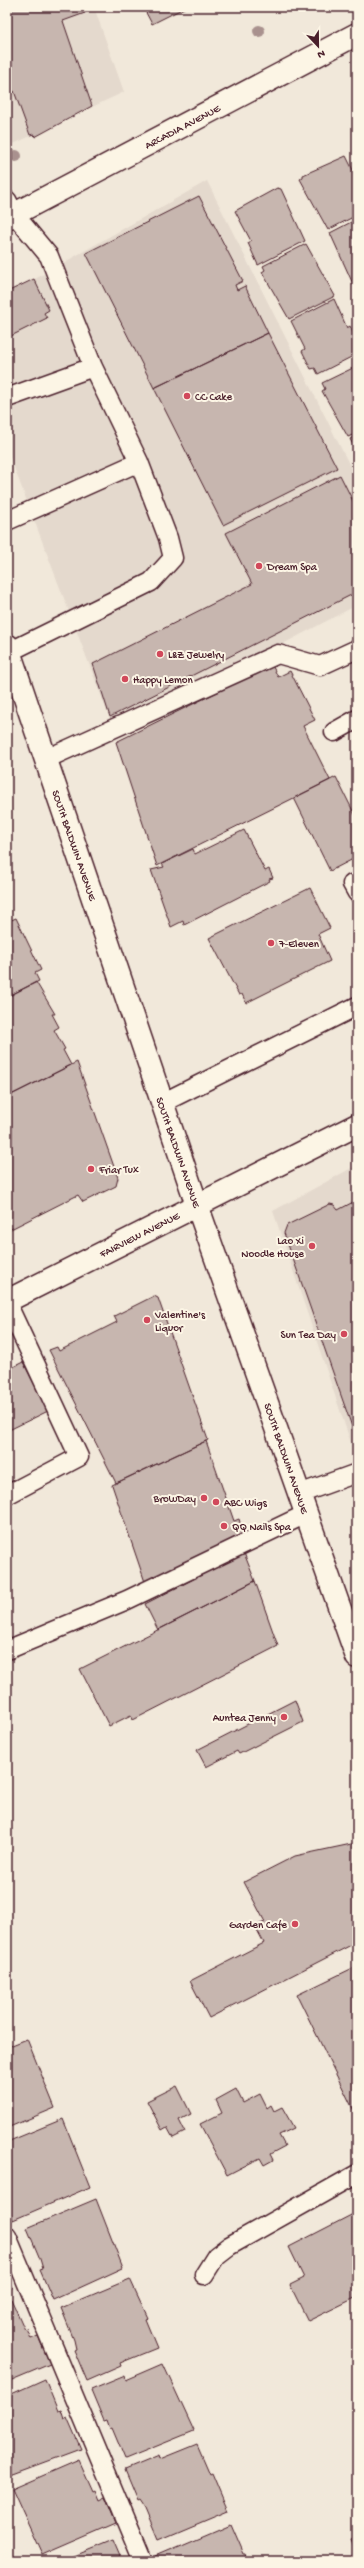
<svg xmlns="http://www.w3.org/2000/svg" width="364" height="2568" viewBox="0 0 364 2568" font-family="'Gochi Hand',sans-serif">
<rect width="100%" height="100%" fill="#f1e8da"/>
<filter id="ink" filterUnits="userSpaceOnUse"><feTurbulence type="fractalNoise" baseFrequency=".025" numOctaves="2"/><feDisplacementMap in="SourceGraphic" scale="8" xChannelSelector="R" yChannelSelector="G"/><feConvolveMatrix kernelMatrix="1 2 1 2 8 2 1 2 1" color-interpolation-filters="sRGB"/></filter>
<g filter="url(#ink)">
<path fill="#e4d9cd" d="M7 7H94L124 92 7 147Z
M207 181 357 480V605L115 732 7 449V295Z
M357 1165V1461L273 1211Z"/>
<path fill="#c7b6af" stroke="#4a1f2b" d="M7 7H83L85 13 63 21 92 106 35 137 34 134 30 135 14 91 11 92 7 80Z
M143 7H186L152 24Z
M346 156 357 178V215L328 230 300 179 303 177V175Z
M277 188 281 189 305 241 258 265 248 243 251 241 235 211Z
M199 196 243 281 235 285 237 290 245 286 268 333 154 388 86 253Z
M357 219V285L354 286 330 233Z
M306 244 335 296 289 319 262 272 265 270 263 266Z
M34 279 49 310 44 313 47 318 7 338V292Z
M334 299 347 328 350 326 357 341V354L318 374 315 368 311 369 302 351 305 349 291 321Z
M268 333 337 468 223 525 154 388Z
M357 366V433L348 437 322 391 325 389 322 383Z
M357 435V453L350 439Z
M340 475 357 509V592L110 717 93 664 252 584 226 533Z
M272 665 278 677 290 671 315 720 303 726 330 780 157 866 116 742Z
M336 777 357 819V857L330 871 294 798Z
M244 830 265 871 269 869 273 878 269 879 270 881 184 925 183 921 171 927 151 870 164 867 162 864 193 849 195 854Z
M310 888 330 928 318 934 330 961 246 1003 242 994 239 995 209 938Z
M7 917 9 921 16 918 41 970 35 973 39 981 7 997Z
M36 982 55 1014H52L59 1027 54 1030 65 1049 63 1050 71 1065 7 1097V997Z
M77 1062 118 1178 116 1186 83 1202 78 1195 7 1231V1097Z
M357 1200V1441L284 1233 287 1225 330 1204 334 1205 338 1210Z
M154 1296 158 1298 208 1440 116 1483 49 1350 57 1347 59 1351 117 1322 114 1316Z
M23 1362 48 1411 7 1431V1370Z
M206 1441 234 1521 239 1519 243 1533 146 1585 112 1485Z
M244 1553 255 1581 158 1630 145 1604Z
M255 1581 278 1646 133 1720 131 1715 109 1726 80 1669Z
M295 1700 303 1722 239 1754 237 1751 206 1767 197 1750Z
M356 1843 357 1942 209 2018 190 1981 264 1943 255 1926 265 1922 244 1882 295 1856Z
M357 1966V2117L297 1995Z
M7 1982 11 1991 7 1992Z
M27 2039 55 2108 7 2128V2047Z
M177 2086 191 2114 179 2120 185 2132 173 2138 167 2127 162 2130 147 2101Z
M236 2089 243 2103 260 2094 267 2108 271 2105 274 2111 282 2107 294 2128 279 2135 285 2146 270 2154 273 2160 264 2165 260 2158 227 2175 200 2124 222 2113 216 2100Z
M63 2119 90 2187 13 2220 7 2204V2142Z
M96 2199 123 2268 53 2300 40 2270 43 2269 40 2259 27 2228Z
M357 2212V2297L308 2321 290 2285 304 2278 289 2247Z
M7 2276 12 2288 7 2290Z
M130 2279 148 2318 145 2319 157 2348 120 2363 121 2366 87 2381 74 2350 76 2349 74 2340 61 2308Z
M11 2299 25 2330 27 2329 31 2339 38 2336 50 2364 7 2382V2301Z
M163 2364 194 2431 125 2459 112 2428 110 2429 107 2420 104 2421 91 2390 125 2376 126 2380Z
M45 2379 58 2411 61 2410 64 2419 67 2417 81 2449 8 2476 7 2396Z
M197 2444 210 2474 212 2473 228 2511 159 2540 146 2509 140 2500 138 2501 125 2470 159 2456 160 2459Z
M79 2460 93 2491 95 2490 99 2500 105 2497 116 2523 42 2555 12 2489Z
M231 2524 244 2554H246L249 2561H158L156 2556Z
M357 2536V2555L351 2539Z
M114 2540 123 2561H63Z"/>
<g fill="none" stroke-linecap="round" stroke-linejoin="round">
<g stroke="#4a1f2b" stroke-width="21">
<path id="service" d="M7 200 15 215 49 256 93 367 139 462 168 538 173 558 151 582 9 652
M7 398 93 367
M7 521 139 462
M334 732 357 719
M46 759 278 654 320 666 357 649
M352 884 357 893
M162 1103 357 1006
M7 1303 79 1457 7 1495
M299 1494 357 1473
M7 1650 127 1600 306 1514
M7 2236 143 2561
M204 2275 216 2256 229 2246 357 2174"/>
</g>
<g stroke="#4a1f2b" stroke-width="25">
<path id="minor" d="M7 218 357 34"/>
</g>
<g stroke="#4a1f2b" stroke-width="25">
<path id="tertiary" d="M7 1301 357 1125"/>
</g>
<g stroke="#4a1f2b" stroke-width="25">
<path id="secondary" d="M7 645 197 1205 357 1657"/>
</g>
<use href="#service" stroke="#fcf5e5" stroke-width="18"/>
<use href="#minor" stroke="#fcf5e5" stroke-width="22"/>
<use href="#tertiary" stroke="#fcf5e5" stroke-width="22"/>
<use href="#secondary" stroke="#fcf5e5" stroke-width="22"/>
</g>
<g fill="#a9918e">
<circle cx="259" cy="31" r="6"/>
<circle cx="16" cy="156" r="6"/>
</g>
</g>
<g fill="#d1495b" stroke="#fcf5e5" stroke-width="1.5">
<circle cx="187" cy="396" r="4"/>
<circle cx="259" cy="566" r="4"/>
<circle cx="160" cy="654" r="4"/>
<circle cx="125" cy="679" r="4"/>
<circle cx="271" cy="943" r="4"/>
<circle cx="91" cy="1169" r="4"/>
<circle cx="312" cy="1246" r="4"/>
<circle cx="147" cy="1320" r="4"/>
<circle cx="344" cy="1334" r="4"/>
<circle cx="204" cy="1498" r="4"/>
<circle cx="216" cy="1502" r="4"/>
<circle cx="224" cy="1526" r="4"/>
<circle cx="284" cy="1717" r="4"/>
<circle cx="295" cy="1924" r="4"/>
</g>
<g text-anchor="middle" stroke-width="4" stroke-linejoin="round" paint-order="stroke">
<g font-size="11" fill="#4a1f2b" stroke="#fcf5e5">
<text transform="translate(182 126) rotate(-28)" y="4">ARCADIA AVENUE</text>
<text transform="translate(75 845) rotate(71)" y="4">SOUTH BALDWIN AVENUE</text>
<text transform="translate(179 1152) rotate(71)" y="4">SOUTH BALDWIN AVENUE</text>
<text transform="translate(139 1234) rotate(-27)" y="4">FAIRVIEW AVENUE</text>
<text transform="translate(287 1458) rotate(71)" y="4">SOUTH BALDWIN AVENUE</text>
</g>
<g font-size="11" fill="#4a1f2b" stroke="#fcf5e5" text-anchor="start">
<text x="195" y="400">CC Cake</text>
<text x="267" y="570">Dream Spa</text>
<text x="168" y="658">L&amp;Z Jewelry</text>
<text x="133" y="683">Happy Lemon</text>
<text x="279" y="947">7-Eleven</text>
<text x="99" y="1173">Friar Tux</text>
<text x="304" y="1244" text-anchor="end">Lao Xi<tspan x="304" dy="13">Noodle House</tspan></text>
<text x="155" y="1318">Valentine's<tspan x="155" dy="13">Liquor</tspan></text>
<text x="336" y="1338" text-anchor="end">Sun Tea Day</text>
<text x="196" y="1502" text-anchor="end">BrowDay</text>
<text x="224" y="1506">ABC Wigs</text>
<text x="232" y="1530">QQ Nails Spa</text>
<text x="276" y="1721" text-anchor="end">Auntea Jenny</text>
<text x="287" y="1928" text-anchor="end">Garden Cafe</text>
</g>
</g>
<rect width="364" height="2568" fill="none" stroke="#fcf5e5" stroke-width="24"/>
<rect x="12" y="12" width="340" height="2544" fill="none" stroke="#4a1f2b" stroke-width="1.5" filter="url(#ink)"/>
<g transform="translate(318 46) rotate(158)" stroke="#fcf5e5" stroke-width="3" paint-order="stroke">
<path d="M0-3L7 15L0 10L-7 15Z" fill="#4a1f2b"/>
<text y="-6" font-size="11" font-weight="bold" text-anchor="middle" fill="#4a1f2b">N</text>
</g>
</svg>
